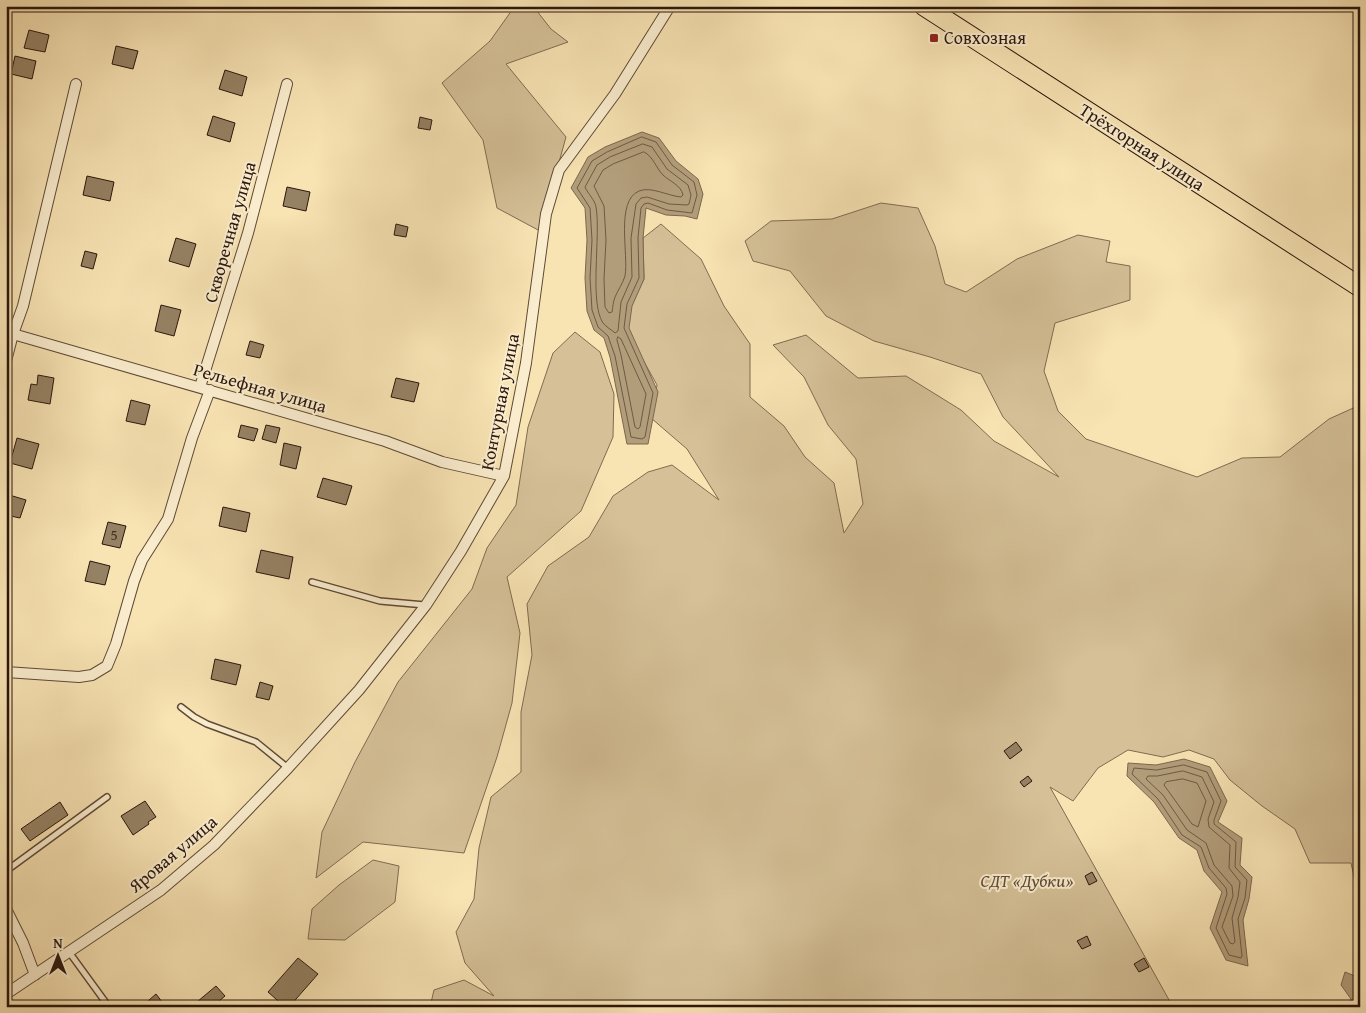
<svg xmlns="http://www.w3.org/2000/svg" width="1366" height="1013" viewBox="0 0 1366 1013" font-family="'Gentium Book Plus',serif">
<rect width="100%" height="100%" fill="#f8e3b3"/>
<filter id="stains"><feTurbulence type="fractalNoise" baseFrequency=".004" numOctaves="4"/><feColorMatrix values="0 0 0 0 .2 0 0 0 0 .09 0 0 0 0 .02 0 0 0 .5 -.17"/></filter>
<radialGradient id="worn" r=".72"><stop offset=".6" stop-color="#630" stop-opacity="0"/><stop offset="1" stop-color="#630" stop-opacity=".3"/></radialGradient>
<path fill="#d5c097" stroke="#806b52" d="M511 6H533L551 29 568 42 506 64 566 137 540 231 497 208 483 140 442 83 490 41 512 10Z
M881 203 918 208 935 246 945 284 966 292 1017 259 1078 235 1110 241 1106 262 1130 266V300L1055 323 1044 371 1058 411 1086 439 1197 477 1242 458 1280 457 1329 419 1360 405V888L1355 881 1351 863H1310L1295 829 1262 806 1230 780 1214 759 1189 750 1163 757 1128 750 1098 768 1073 801 1050 787 1173 1007H430L434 990 464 980 494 996 465 963 456 932 474 899 479 848 491 797 521 772V712L532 655 527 604 548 566 589 537 613 496 648 472 672 465 719 500 687 449 651 418 657 385 623 324 644 279 643 238 661 224 701 259 724 306 750 344V397L784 426 805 457 834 483 844 533 863 504 856 459 828 425 804 377 773 345 806 335 858 378 906 376 961 410 994 441 1059 477 1003 417 981 374 930 357 874 341 826 316 790 271 753 261 745 241 771 221 832 219Z
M575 332 600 352 614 394 613 437 581 511 507 577 520 633 512 703 497 757 464 853 363 842 316 878 322 832 355 762 398 682 472 589 487 548 516 505 528 427 553 353Z
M373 860 399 866 395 902 345 940 308 939 312 909 339 885Z"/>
<path fill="#b29d7a" stroke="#7c674e" d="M642 132 659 138 676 161 698 179 703 194 697 219 685 216 666 215 646 208 643 238 644 279 632 306 629 328 658 392 648 444H627L610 357 604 338 594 330 587 311 585 278 587 240 585 208 571 188 588 157 605 147Z
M1184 759 1210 767 1227 801 1218 822 1242 838 1240 865 1252 877 1249 899 1243 920 1248 966 1226 960 1210 928 1222 892 1204 871 1197 850 1179 838 1154 802 1127 776 1128 763 1156 765Z
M1345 972 1360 978V1007H1348L1351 999 1341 985Z"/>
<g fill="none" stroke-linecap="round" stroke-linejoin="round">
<path stroke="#6e5a43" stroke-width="1" d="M642 137 656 142 672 165 694 182 697 195 692 213 667 210 648 203 644 204 641 208 638 238 639 278 627 304 624 328 653 393 645 437 642 439 631 437 615 356 608 336 598 327 592 310 590 278 592 240 590 208 577 188 592 161 607 152Z
M643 144 652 147 667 169 688 185 691 195 689 204 687 205 669 204 647 197 641 198 636 204 631 238 632 277 621 302 618 331 615 333C612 330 606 327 603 323 589 302 601 236 596 207 595 200 588 194 585 187L597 165 610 157Z
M644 152C653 156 656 168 663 175 669 181 681 185 683 195L681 197C668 196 651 186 639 191 615 201 629 255 625 276 623 283 618 290 615 297 613 302 613 307 612 312L609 313 605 307 604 279 606 240 604 206 594 186 603 170 613 164Z
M618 337 621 339 646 394 640 427 638 429 635 427 621 355 617 340Z
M1184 765 1207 772 1221 801 1214 820V824L1236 842 1235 867 1247 880 1245 898 1238 919 1242 956 1241 958 1229 955 1216 928 1227 894 1226 888 1209 868 1201 847 1182 835 1158 799 1132 774 1134 768 1156 770Z
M1183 771 1202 777 1214 802 1208 819 1209 827 1230 845 1229 868 1240 882 1238 897 1232 918 1235 942 1233 944 1230 943 1222 927 1233 896 1232 886 1214 865 1206 843 1187 830 1163 795 1146 779 1148 776H1157Z
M1183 779 1197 783 1206 801 1198 827 1192 824 1164 785 1166 782Z"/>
</g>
<path fill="#958163" stroke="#2a160c" d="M29 30 49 35 45 52 24 48Z
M116 46 138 51 133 69 112 64Z
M15 56 36 61 32 79 11 74Z
M225 70 247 77 242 96 219 89Z
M213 116 235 123 230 142 207 135Z
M420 117 432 120 430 130 418 128Z
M87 176 114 182 110 201 83 195Z
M287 187 310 192 306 211 283 206Z
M396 224 408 227 406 237 394 235Z
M176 238 196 244 189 267 169 261Z
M85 251 97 254 93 269 81 266Z
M161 305 181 310 174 336 155 331Z
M250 341 264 345 260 358 246 355Z
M38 375 54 378 50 404 28 400 31 384 37 385Z
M396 378 419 383 414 402 391 397Z
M131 400 150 405 145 425 126 421Z
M241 425 258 429 254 441 238 437Z
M266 425 280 428 276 443 262 439Z
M17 438 39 444 32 469 10 463Z
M284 443 301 447 296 469 280 465Z
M323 478 352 486 346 505 317 497Z
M6 494 26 500 20 518 6 515Z
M223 507 250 513 246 532 219 526Z
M108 522 126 526 120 548 102 544Z
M261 550 293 557 289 579 256 572Z
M90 561 110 566 105 585 85 581Z
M215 659 241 665 236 685 211 679Z
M260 682 273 686 269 700 256 697Z
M1016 742 1022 750 1010 759 1004 751Z
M1028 776 1032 781 1024 787 1020 782Z
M145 801 156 817 148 822 149 824 133 835 121 816Z
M60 802 68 815 30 841 21 829Z
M1092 872 1097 881 1089 885 1085 876Z
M1087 936 1091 945 1082 949 1077 941Z
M298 958 318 974 289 1007H285L268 992Z
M1144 958 1149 967 1139 972 1134 964Z
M216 986 225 996 212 1007H191Z
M156 994 166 1007H141Z"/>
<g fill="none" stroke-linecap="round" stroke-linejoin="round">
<g stroke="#5e4936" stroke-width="8">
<path id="lane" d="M312 582 380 601 425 605
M181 707 194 717 207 724 256 742 288 768
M6 871 107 797
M69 952 109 1007"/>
</g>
<g stroke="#5e4936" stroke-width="12">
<path id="street" d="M6 332 385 441 442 462 504 476
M6 361 13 334 23 306 76 84
M200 387 248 233 287 84
M6 672 79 677 92 675 107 666 116 644 134 581 142 560 168 519 192 438 210 390
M6 909 23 943 35 975
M6 994 161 890 214 845 288 768 359 690 426 605 461 551 504 476 526 363 546 214 559 170 615 94 670 6"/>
</g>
<g stroke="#2a160c" stroke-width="21">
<path id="highway" d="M924 6 1360 287"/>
</g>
<use href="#lane" stroke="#faedce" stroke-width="5"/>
<use href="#street" stroke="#faedce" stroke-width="10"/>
<use href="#highway" stroke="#f8e3b3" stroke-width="19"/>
</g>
<rect fill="#8f2418" stroke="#faedce" stroke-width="2" x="929" y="33" width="10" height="10" rx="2.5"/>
<g text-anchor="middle" stroke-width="4" stroke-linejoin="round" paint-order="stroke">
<g font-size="15" fill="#453122">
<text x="114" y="540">5</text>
</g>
<g font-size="18" fill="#2a160c" stroke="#faedce" text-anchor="start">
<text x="944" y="44">Совхозная</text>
</g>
<g font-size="18" fill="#2a160c" stroke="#faedce">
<text transform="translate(1142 147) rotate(33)" y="6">Трёхгорная улица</text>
<text transform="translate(230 232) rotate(-74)" y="6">Скворечная улица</text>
<text transform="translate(260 388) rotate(16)" y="6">Рельефная улица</text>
<text transform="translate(500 402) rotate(-79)" y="6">Контурная улица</text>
<text transform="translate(173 854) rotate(-40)" y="6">Яровая улица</text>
</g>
<g font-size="18" font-style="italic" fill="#5d4936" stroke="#faedce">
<text x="1027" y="887">СДТ «Дубки»</text>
</g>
</g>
<rect width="1366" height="1013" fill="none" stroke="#f8e3b3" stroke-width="25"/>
<rect x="8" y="8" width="1351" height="998" fill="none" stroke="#2a160c" stroke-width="2.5"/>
<rect x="12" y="12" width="1341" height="988" fill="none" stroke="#2a160c"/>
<g transform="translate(58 956)" stroke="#faedce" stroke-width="4" paint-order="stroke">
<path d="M0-4L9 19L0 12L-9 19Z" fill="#2a160c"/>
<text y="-8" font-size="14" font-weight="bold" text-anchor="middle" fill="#2a160c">N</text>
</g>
<rect width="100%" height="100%" filter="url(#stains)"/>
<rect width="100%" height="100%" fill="url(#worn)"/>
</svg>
